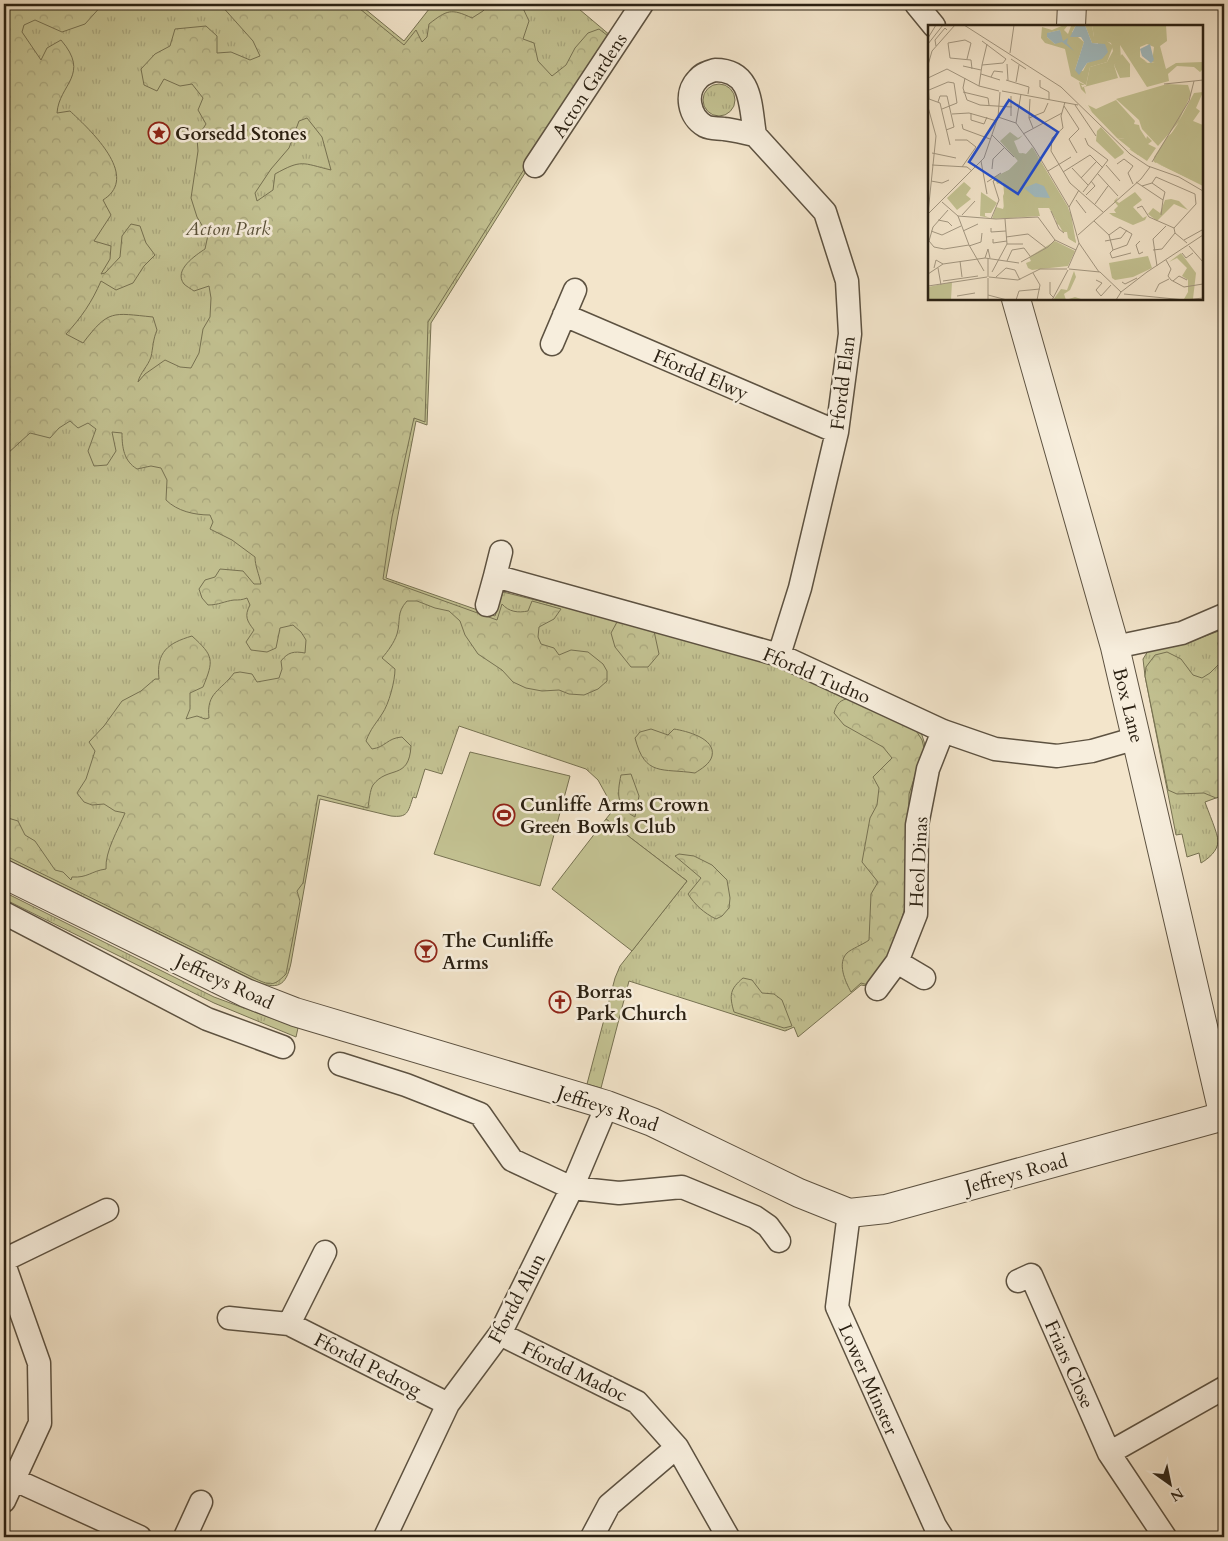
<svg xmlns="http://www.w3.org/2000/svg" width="1228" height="1541" viewBox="0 0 1228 1541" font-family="Cardo,serif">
<defs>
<pattern id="grass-tufts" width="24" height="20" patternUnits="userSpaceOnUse" patternTransform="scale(1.25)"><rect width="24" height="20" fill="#c3c292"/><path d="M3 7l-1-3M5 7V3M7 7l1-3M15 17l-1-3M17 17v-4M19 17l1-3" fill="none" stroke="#a8a67d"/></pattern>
<pattern id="forest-crowns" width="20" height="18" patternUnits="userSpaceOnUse" patternTransform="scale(1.25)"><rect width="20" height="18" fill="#c3c292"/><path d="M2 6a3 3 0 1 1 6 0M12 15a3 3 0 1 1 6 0" fill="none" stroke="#a8a67d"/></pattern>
</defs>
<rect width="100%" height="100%" fill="#f3e5cb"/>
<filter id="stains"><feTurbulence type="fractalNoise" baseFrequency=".004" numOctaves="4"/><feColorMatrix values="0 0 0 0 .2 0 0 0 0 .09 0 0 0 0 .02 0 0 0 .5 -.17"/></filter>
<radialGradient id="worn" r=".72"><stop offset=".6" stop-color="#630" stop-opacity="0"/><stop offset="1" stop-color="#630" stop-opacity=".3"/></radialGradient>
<path fill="url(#grass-tufts)" stroke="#777252" d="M4 4H359L404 41 433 4H573L611 36 431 323 427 425 416 421 386 578 495 616 503 592 688 638 776 664 921 732 926 748 905 914 873 987 861 985 798 1037 794 1027 785 1031 629 981 601 1088 587 1084 615 978 620 966 687 881 606 819 614 809 598 780 586 769 459 726 442 774 425 769 416 798 413 797C408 812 408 818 391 816L320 799 291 963C286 987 277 990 255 981L4 858Z
M703 100a16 16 0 1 1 32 0a16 16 0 1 1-32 0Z
M1224 629V795L1205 802C1208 811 1218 834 1218 841 1218 851 1208 859 1201 863L1199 853 1187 857 1182 834 1176 835 1145 676 1143 659 1148 651 1192 641Z
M4 892 214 997 298 1028 296 1037 214 1003 4 899Z"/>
<path fill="url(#forest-crowns)" stroke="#777252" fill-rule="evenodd" d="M4 4H103L85 24 62 32 35 20 24 25 22 32 41 60 47 48 61 40C91 75 59 84 57 113L70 111C87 127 131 167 112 192 110 195 106 198 103 200L111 215 94 241 111 246 110 259 101 274 105 273 120 257 122 236 131 224 140 226 146 243 155 255 144 266 133 283 116 290 101 281C92 302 81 318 66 334L83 343C109 309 112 313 153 317L157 330C153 339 153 348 151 357 148 366 140 373 138 382L145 374 165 360 180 367 191 368 199 353 203 329 210 317 211 298 209 286 194 291C191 289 186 286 184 284 173 270 196 255 205 249L208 235 197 217 191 198 198 151 197 138 206 124 198 110 203 98 192 84 180 86 164 79 157 91 144 85 141 69 155 54 170 46 175 29 206 26 217 36V53L231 52 250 60 260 56 253 41 220 4 213 7 210 4H354L404 45 416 30 422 42 427 37 429 24C447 10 451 8 472 18L483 11 490 4H521L529 21 523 39 534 43 538 61 552 76 566 65 575 48 588 33 599 29 608 36 428 322 425 422 414 418 392 517 383 579 497 620 502 604C509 612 518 613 528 611L532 601 561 609 554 619 539 627 538 637 541 644 554 648 559 655 571 650 588 652 603 664 607 671V681L598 689 584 695 569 694 559 690 542 691 526 688 513 682 502 670 478 654 465 635 460 621 449 611 435 608 417 601H407C396 613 401 620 397 634 394 643 388 651 382 658L395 669C395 681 389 704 382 714 375 725 371 728 366 741L372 749C386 747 387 738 402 737L411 746C409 781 388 765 373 785 370 790 369 801 368 808L318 795 303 883 297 891 300 901 286 974C274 986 271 986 256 979L4 855V823L8 818 18 821 25 835 35 841 55 870 63 872 71 880 72 877C88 878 91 871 106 869 105 851 118 830 125 813L115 811 104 804 92 805 84 802 77 793 86 779 95 751 89 742 104 726 122 701 141 691 155 679H159C156 652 168 643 192 636 214 656 214 660 203 687L190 693V709L186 719 197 716 205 719 209 718C206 692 221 691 234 673L240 672 252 674 257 682 279 678 282 669 281 661C288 652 294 651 305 653L306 640 301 632 293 625 280 628 276 648 267 652 251 650 246 642 254 630C247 621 244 616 250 605L247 598C242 600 239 600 234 600 225 601 219 605 208 605L202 598 199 589 205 580 215 577 220 569 243 571 254 584H261C259 574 255 566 255 557L232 540 210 529 213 522 210 515C194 515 177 511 166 500L167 480 161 468 151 466 137 469C124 461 122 448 122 433L112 432 116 451 107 465 94 466 88 451 96 429 88 423 78 428 70 421 59 428 50 438 30 433 7 454 4 462ZM307 118 322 137 331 170C302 163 302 159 275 174L273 190 257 201 255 193 271 169 289 148 299 121Z
M617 622 654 631 659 654 648 667H631L615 647 611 633Z
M1167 652 1181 659 1193 675 1202 678 1210 673 1224 659V795L1216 798 1204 793 1177 794 1168 790 1145 676 1146 667 1155 655Z
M850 698 915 729 922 740 924 748 909 794 907 899C900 930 887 958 872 986L861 983 851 992C845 981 837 963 847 953 851 949 864 944 869 940L871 894 878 882 862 862 870 818 877 805 879 788 873 777 892 758 883 747 844 725 834 713C837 703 840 700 850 698Z
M651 729 668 735 674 729C686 731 716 738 712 756 710 764 701 769 695 773 662 768 645 777 635 738L640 732Z
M631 774 639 796 635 817C616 807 617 794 621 775Z
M679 854 694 856 712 865 727 880 730 898 729 908 722 916 716 919C704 913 695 905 688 894L701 878 675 856Z
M743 978 752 980 762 993 774 994 782 1000 792 1026 784 1028 734 1012C729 995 730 989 743 978Z"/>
<path fill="#c3c292" stroke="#777252" d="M470 752 570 776 540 886 434 854Z
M606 819 687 881 632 951 552 889Z"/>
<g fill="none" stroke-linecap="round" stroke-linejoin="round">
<g stroke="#5d5241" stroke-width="25">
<path id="minor" d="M916 4 934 26
M715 70C753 70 750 106 755 135 745 133 734 130 724 129 717 128 711 129 705 126 689 117 684 93 698 79 702 74 708 72 715 70Z
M755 135 825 212 847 281 850 334 837 432 800 588 779 655
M535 166 642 4
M564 315 837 432
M552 344 575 290
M495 576 501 552
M487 605 495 576 779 655 943 731 995 749 1057 756 1092 751 1137 738
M1115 647 1182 633 1224 615
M4 913 207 1019 283 1047
M897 962 924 978
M877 989 897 962 916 914 917 825 928 769 943 731
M340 1064 406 1085 480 1114 512 1160 572 1188 619 1193 682 1187 755 1217 768 1226 779 1241
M849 1213 837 1307 935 1526 942 1537
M4 1260 107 1210
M4 1264 39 1363 40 1423 4 1501
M1018 1281 1031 1275 1109 1453 1165 1537
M229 1318 289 1324 448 1404
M289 1324 325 1252
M500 1334 637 1402 677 1447 728 1537
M1109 1453 1224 1388
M15 1480 140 1537
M185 1537 201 1502
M385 1537 448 1404 500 1334 572 1188 607 1105
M592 1537 609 1505 677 1447"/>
</g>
<g stroke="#5d5241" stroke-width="30">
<path id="tertiary" d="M1071 26 1072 4
M1016 299 1115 647 1224 1117
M4 874 246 993 295 1012 607 1105 652 1122 799 1193 849 1213 886 1209 1224 1116"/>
</g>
<use href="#minor" stroke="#f7eedd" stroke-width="22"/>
<use href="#tertiary" stroke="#f7eedd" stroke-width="28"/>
</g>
<defs>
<g id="sight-ring" transform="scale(1.125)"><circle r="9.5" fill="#f7eedd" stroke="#8f2418" stroke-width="1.5"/><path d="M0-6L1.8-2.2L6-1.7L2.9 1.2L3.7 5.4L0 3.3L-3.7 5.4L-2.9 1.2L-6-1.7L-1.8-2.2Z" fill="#8f2418"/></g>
<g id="stadium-ring" transform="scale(1.125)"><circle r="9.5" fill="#f7eedd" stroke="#8f2418" stroke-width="1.5"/><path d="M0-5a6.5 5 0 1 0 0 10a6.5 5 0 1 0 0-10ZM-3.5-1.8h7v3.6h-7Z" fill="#8f2418"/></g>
<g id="bar-ring" transform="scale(1.125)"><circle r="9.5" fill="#f7eedd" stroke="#8f2418" stroke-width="1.5"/><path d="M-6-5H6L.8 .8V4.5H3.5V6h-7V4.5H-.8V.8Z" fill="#8f2418"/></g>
<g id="church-ring" transform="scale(1.125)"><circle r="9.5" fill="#f7eedd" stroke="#8f2418" stroke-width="1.5"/><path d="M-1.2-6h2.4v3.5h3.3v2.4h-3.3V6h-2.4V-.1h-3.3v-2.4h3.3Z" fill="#8f2418"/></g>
</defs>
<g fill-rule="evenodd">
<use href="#sight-ring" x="159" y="133"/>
<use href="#stadium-ring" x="504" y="815"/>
<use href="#bar-ring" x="426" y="951"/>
<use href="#church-ring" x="560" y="1002"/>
</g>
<g text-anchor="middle" stroke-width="5" stroke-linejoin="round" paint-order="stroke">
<g font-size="19" fill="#2b2113" stroke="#f7eedd">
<text transform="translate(589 85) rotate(-57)" y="7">Acton Gardens</text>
<text transform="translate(701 374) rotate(23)" y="7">Ffordd Elwy</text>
<text transform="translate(842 383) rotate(-83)" y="7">Ffordd Elan</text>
<text transform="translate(817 675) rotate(23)" y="7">Ffordd Tudno</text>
<text transform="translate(1129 705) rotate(76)" y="7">Box Lane</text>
<text transform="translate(918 862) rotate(-87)" y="7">Heol Dinas</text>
<text transform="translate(225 981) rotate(25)" y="7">Jeffreys Road</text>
<text transform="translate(608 1108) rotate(19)" y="7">Jeffreys Road</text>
<text transform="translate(1016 1173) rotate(-15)" y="7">Jeffreys Road</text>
<text transform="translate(516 1298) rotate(-62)" y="7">Ffordd Alun</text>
<text transform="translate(368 1364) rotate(27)" y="7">Ffordd Pedrog</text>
<text transform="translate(1070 1364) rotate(66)" y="7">Friars Close</text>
<text transform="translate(575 1371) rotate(26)" y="7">Ffordd Madoc</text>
<text transform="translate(869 1379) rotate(66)" y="7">Lower Minster</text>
</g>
<g font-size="19" font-weight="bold" fill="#2b2113" stroke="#f7eedd" text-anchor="start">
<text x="175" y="140">Gorsedd Stones</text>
<text x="520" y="811">Cunliffe Arms Crown<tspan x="520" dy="22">Green Bowls Club</tspan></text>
<text x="442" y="947">The Cunliffe<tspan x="442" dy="22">Arms</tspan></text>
<text x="576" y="998">Borras<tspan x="576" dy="22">Park Church</tspan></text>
</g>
<g font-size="19" font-style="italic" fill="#595139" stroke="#f7eedd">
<text x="228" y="235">Acton Park</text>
</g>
</g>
<g transform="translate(928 25)">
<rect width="275" height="275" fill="#f3e5cb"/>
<path d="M164 0H238L239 16 232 21 238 44 248 38 275 37V44L272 47 266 42 249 41 240 49 241 56 219 62 192 20 193 33 186 40 190 53 156 62 158 69 153 64 151 57 157 60H153L155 63V62L158 61 162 42 179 37 185 26 183 18 166 12ZM219 19 226 22 224 37H227L220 38 216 36 219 37 212 32V22ZM239 59 260 60 263 69 251 96 266 68 275 67 268 83 272 86 265 96 275 100V161L225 136 251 97 230 121 214 104 211 95 188 74ZM188 75 207 96 206 99 211 100 212 104 197 114 189 113 156 79 164 87 160 80 168 84ZM82 107 90 113 95 110 91 114 86 116 91 128 98 129 104 122 140 182 148 218 140 213 139 207H135L121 183H110L112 191 64 194 68 182 75 184 77 178 75 157 69 159 67 152 81 145 90 136 72 116ZM219 111 224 116 220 119 228 123 219 136 201 124 215 126ZM36 157 43 163 38 170 43 174 29 185 19 173ZM53 167 69 178 63 188H57V191L62 193 63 189 62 193 52 191ZM207 167 214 175 205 182 215 193 219 191 217 195 205 200 185 191 181 188H188L186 185 190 181 186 176 190 172 188 176 191 178ZM243 174 251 176 260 185 246 179 229 196 220 189 225 183 232 188 237 175ZM127 216 147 226 140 241 104 245 100 243 98 238 103 236 101 232ZM257 225 253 228 268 248 265 274H256L260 267V255L254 251 259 243 249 233 241 237ZM220 231 224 243 205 252 187 255 184 253 181 238ZM146 246 148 252 142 265 136 269 138 275 147 272 153 274 149 275H125L133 264 139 265ZM24 257 23 275H0V262Z" fill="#c3c292" fill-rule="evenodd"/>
<path d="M136 0H140L136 5 140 9 143 1 148 0 144 7 156 17 147 45 155 46 159 38 171 33 170 18H164L157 0H164L166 12H174L185 21 179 37 162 42 158 60 143 51 137 24 117 18 113 13 114 2 124 5ZM132 5 133 12 127 19 119 12 120 8ZM194 29 202 39V52L192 53 186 40ZM259 96 269 103 271 113 266 111V105L259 111 255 108 251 112 260 114 245 116 228 131 234 133 233 129 240 126 236 134 266 150 275 160 226 137V132L239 112ZM228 133 248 140 265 152 228 138ZM173 102 196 127 195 129 187 134 168 116 169 106ZM212 104 219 115 216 128 210 130 189 113 196 114 202 105ZM105 123 143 189 148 218 141 214 143 205 137 193 130 200 128 197 133 187 115 177 109 178V173L98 170 95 176 99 178 96 181 98 186 87 176 88 180 81 181 77 186 70 184 76 185 75 171 78 164 75 157 67 152 81 145 90 136 84 126 90 134 94 128 98 129ZM110 132 115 143 112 148 117 146 116 154 120 152 121 162H126L124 167 119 165 122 173 107 172 96 163 108 159 118 164 113 151 104 153 96 146 95 135H101V139Z" fill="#c3c292" fill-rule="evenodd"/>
<path d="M148 0H157L164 18 177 19 180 27 174 34 159 38 151 50 147 45 156 17 153 12H142ZM132 5 135 16 140 13 139 18 146 26 134 17 127 19 119 12V8ZM222 19 226 35 223 38 214 31 212 24ZM108 158 116 161 122 173 107 172 96 163Z" fill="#a1bcc2"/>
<path fill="none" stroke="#a39781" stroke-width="1" d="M36 0 133 62 202 129 220 141 251 152 275 166M0 13 8 0M0 19 15 0M8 21 7 15 17 3 19 5M82 28 86 0M39 34 43 18 37 15 20 18 22 33 43 35 44 44M83 34 98 44M79 39 80 55M0 40 4 26 27 0M54 40 59 19M35 41 53 45M53 49 72 55M63 52 66 46 75 47M0 53 19 44 51 61 71 66M37 53 35 63 39 75 52 80 84 82M78 55 101 62 100 69M112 55V62L121 67V75M0 57 1 74 12 78 22 120M88 57 91 40M236 59 266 56M51 61 54 40 75 38 78 34 54 16M1 65 20 57 26 58 29 78 14 84M74 66 150 80M35 67 60 73 61 80M102 74 101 93 105 103M10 77 12 71H19L26 102 18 105M137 77 133 91 135 103 124 113 123 126 142 158 175 187M147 80 168 111M136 81 151 104 141 114 149 128M0 82 8 111 0 188M43 88V95L56 99 59 92M24 89 41 88 69 96M83 91V71M70 92 88 98 106 123 141 182 151 218 171 247M101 93 116 87 120 78M88 98 93 69M34 99 35 104 62 114M95 109 134 88M64 110 86 132M27 115H39L48 122 34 142M4 128 28 133M53 136 59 169M224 137 261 76 266 56 275 55M189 139 196 134 205 141 200 148 205 159M4 140 39 142 44 146M178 140 192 156M144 143 160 160M64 144 65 134 76 123M120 146 143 132M135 147 162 130 175 143M170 149 190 171M153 153 168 137M3 156 14 158 21 155M59 157 73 148M208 157 214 161 224 158 228 152 267 169 268 179 246 203 247 208 259 218M224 158 237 167 235 175M214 161 235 175 233 190M155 167 180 135 160 120 157 113M158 170 167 161 163 156M148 175 158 188M14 177 30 191 68 194 110 192 127 215 148 225M167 179 180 161M141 182 151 165M209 183 214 181 221 192 246 203M20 185 5 202 1 216 6 222 16 224 41 220M123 186 131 204 136 208M0 189 56 133 70 92 72 67M34 190 47 176M30 191 41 220 56 246M63 194 71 175 65 156 67 155M10 195 20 197 24 201M166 196 181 210 185 225M63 203V207L78 206M3 206 14 210 33 201M35 206 50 199M150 210 213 154 222 142M181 210 192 202 204 209 199 220 185 225M78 212 100 209 118 223M65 214V218L79 216M256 215 274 205M177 216 193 213 199 205M212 216 208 220 211 229 215 227M79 219H95M41 221 53 217 54 208M261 221 275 237M185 225 182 228 184 233 203 228M225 225 234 224 247 208M254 228 258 233 265 228M57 233 60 224 62 233M60 233V252M238 235 243 244 240 251 243 255 256 262 275 259M32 236 34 252M79 236 84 225 96 223 102 231M93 237 120 222 127 215M15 239 57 233 91 238M229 241 225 214 238 201M6 243 8 235 15 239M10 243 13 260M140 243 151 218M141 244 172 247 193 267M64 247 79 219 77 194M105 248 112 260 109 275M0 249 15 239M61 252 90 255 112 244H139M68 252 78 243 87 245 92 255M168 255 174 258 168 265 173 271 183 260M15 256 50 251M245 256 251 251 259 255M122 257V269L126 273M194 257 197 259 209 253M0 261 59 252M227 267 231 259 241 254M196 269 257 275 275 273M60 270 79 275M29 271 47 268M60 275V253M88 275 91 266 112 264M124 275 140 245M188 275 193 267 219 247 275 210"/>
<path fill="#1d4ed8" fill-opacity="0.15" stroke="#1d4ed8" stroke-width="2.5" d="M81 75 130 107 90 169 41 137Z"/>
<rect width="275" height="275" fill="none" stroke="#2b2113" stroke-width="2.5"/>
</g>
<rect width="1228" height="1541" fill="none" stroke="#f3e5cb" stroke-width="20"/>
<rect x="5" y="5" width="1218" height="1531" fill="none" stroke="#2b2113" stroke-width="2.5"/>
<rect x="10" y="10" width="1208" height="1521" fill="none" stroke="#2b2113"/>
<g transform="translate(1170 1484) rotate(147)" stroke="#f7eedd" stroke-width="4" paint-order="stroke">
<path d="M0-4L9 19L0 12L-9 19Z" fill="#2b2113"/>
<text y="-8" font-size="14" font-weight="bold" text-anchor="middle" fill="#2b2113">N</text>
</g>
<rect width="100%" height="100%" filter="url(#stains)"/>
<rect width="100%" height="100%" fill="url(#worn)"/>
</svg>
